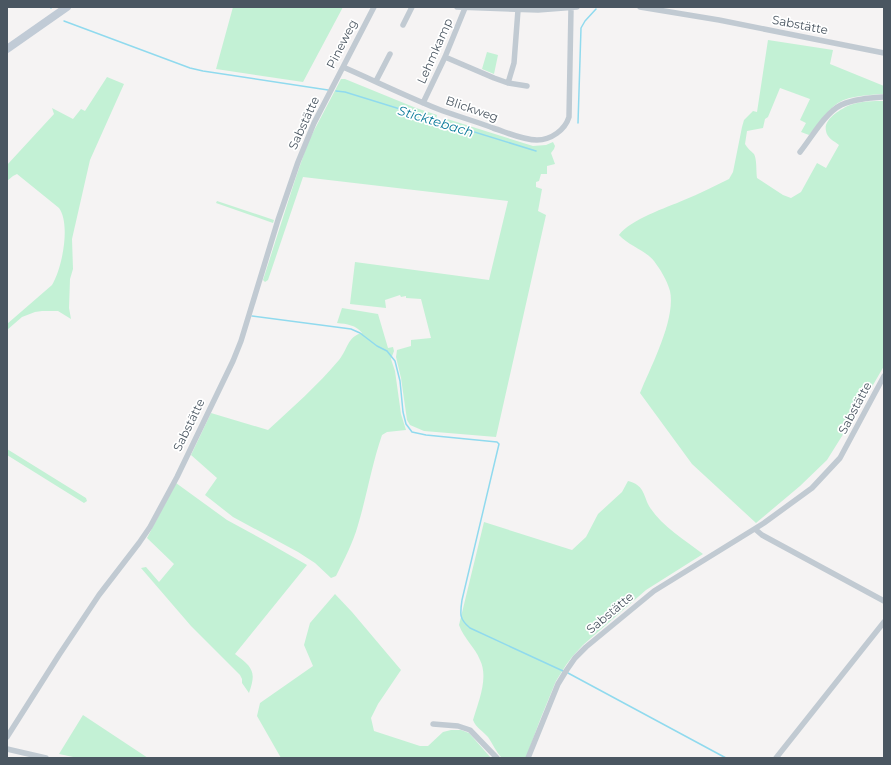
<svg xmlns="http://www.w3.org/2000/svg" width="891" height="765" viewBox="0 0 891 765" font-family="Montserrat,sans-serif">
<rect width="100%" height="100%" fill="#f5f3f3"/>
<path fill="#c3f1d5" d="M233 7H343L303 82 216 69Z
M768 40 833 50 830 64 884 86V94C870 95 851 95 838 103 827 110 818 125 809 135L801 132 806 123 800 120 810 99 780 88 768 117 765 119 763 128 747 131 745 144C747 148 751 151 754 154 757 159 756 171 757 178L783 195 791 198 801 192 817 163 826 168 839 145C834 141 827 138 826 131 823 119 841 109 850 105 861 101 873 101 884 101V366L862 404 827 460 800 486 756 523 692 464 640 393C651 366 676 319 670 291 667 280 660 269 654 261 645 250 629 246 619 235 631 219 666 208 684 200 699 194 714 186 729 179L733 172 742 127 744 120 753 111 757 112Z
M487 52 498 55 494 74 482 69Z
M107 77 124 84 90 160 72 239 73 269 70 279 69 308 71 319 58 311H42L35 312 22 317 7 330V324L52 285C62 269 71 224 59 208L17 174 13 176 7 181V165L54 114 52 108 73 119 81 109 85 111Z
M341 79H345L416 108 437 115 435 124 441 126 444 118 533 146 546 145 553 142 555 146 554 149 551 153 555 164 547 166V174H541L539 181 536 182V187L542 189 538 211 546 215 496 437 424 431 410 425 407 420 401 378 396 357 397 350 411 346V340L431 338 421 299 406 298V296L401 297 400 295 385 300 386 308 350 304 355 262 489 280 508 201 303 177 268 280 265 282 263 280 295 180 308 142Z
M217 201 274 220 273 223 216 203Z
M342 308 378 314 388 348 393 347 394 351 391 359 395 371 401 414 406 430 387 432 382 435C372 464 367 495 358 525 353 543 344 560 336 576L331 578 315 563 298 552 233 517 205 495 217 478 191 455 211 413 268 430C292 408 318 385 339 360 348 349 347 337 362 333 356 325 347 324 337 323Z
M7 449 86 498 87 501 84 503 7 455Z
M628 481C644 485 643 494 649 506 661 526 685 540 703 554L646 590 583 645 572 657 566 665 556 681 540 720 526 758H502C496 752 493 744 488 737 483 731 476 728 473 720 478 703 489 678 480 660 475 647 464 639 459 625L484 522 572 550 586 537 598 514 622 492Z
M176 483 227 520 260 538 307 565 235 654C252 667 257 671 249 693L242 683V679L240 675 191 626 141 568 146 567 159 582 174 564 147 538Z
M335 594 352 612 401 670 378 704 371 718 374 731 420 746H428L443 732 451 730H461L469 733 491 758H281L257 716 260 703 313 666 304 645 310 623Z
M83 715 148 758H78L59 754Z"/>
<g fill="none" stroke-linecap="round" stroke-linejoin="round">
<path stroke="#90daee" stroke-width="1.5" d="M50 7 51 8
M64 21 190 68 203 71 328 90
M336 91 345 92 536 151
M578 123 581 28 585 21 596 9
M252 316 351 329 360 333 377 346 387 351 395 361 400 381 403 412 406 424 412 432 426 435 497 442 499 444 462 600C460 614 459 619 470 628L563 671
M568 673 726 758"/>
<path stroke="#c1cad2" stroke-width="5.5" d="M457 7 538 10 577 7
M640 7 719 20 884 53
M403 25 412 7
M445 57 494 78 508 83 527 86
M343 67C375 81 406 96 438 109 456 116 475 121 493 128 506 132 522 140 537 140 551 140 565 130 569 117L571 9
M376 81 390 54
M508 83 514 63 518 10
M423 103 445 57 465 8
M800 152C812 137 825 113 841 105 854 99 870 98 884 97
M755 529 762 535 884 601
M433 724 458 726 470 730 497 758
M7 737 59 655 99 595 139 543 150 527 177 477 233 361 241 341 278 220 298 162 314 123 374 7
M7 749 46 758
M528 758 558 684 566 671 575 658 586 647 654 591 764 523 812 488 840 458 884 376
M776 758 884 622"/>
<path stroke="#c1cbd6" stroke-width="8" d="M7 49 67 7"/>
</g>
<g text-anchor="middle" stroke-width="3.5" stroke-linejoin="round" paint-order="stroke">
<g font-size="12" fill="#4a5661" stroke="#fff">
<text transform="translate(800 25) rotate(11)" y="4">Sabstätte</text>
<text transform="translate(342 44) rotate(-63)" y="4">Pineweg</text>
<text transform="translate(435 51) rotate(-66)" y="4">Lehmkamp</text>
<text transform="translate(472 109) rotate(19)" y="4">Blickweg</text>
<text transform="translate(304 123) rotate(-65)" y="4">Sabstätte</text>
<text transform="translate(855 408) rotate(-62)" y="4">Sabstätte</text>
<text transform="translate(189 425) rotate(-64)" y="4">Sabstätte</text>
<text transform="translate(610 613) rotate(-40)" y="4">Sabstätte</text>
</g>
<g font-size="13" font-style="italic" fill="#0c7c9b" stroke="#fff">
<text transform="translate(436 121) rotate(17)" y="5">Sticktebach</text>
</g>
</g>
<rect width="891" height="765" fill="none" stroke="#4a5661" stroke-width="16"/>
</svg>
